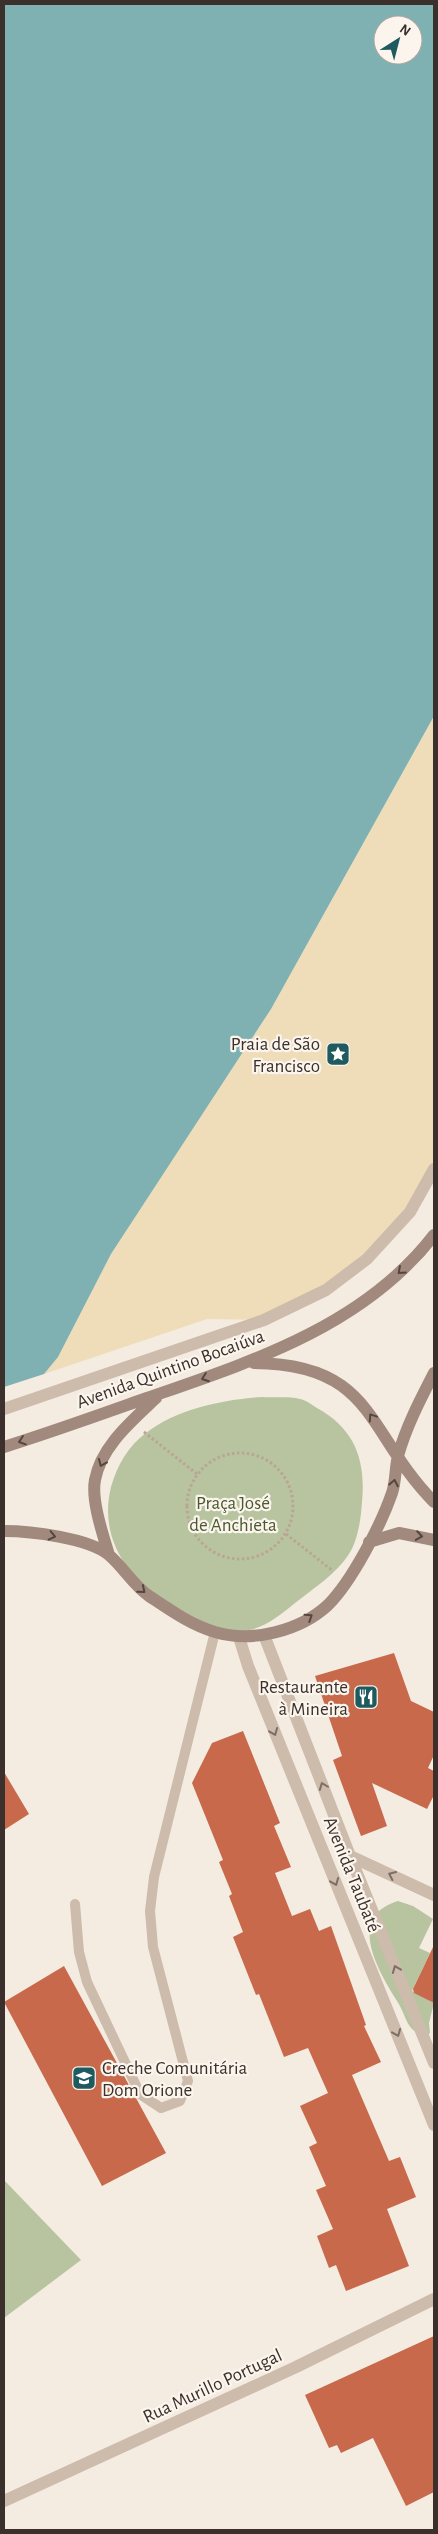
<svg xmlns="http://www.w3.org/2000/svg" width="438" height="2534" viewBox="0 0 438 2534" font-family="'Alegreya Sans',sans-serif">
<rect width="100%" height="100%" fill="#f4ebe1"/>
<path fill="#b8c4a0" d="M262 1397C274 1398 288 1396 300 1399 306 1400 312 1405 317 1408 355 1429 366 1460 362 1502 361 1518 358 1540 349 1554 337 1573 313 1589 295 1603 279 1616 260 1632 238 1631 214 1629 194 1617 174 1606 129 1582 98 1539 111 1487 117 1466 128 1446 146 1433 176 1409 225 1399 262 1397Z
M398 1901 413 1906 433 1919 419 1948 430 1953 412 1991 434 2003 429 2023 430 2033 425 2037C404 2028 408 2018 397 2001 379 1972 345 1917 398 1901Z
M4 2180 81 2260 4 2318Z"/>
<path fill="#efdcb8" d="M434 716V1169L410 1212 367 1259 264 1320 207 1319 44 1374 58 1357 111 1254 271 1009Z"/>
<path fill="#7fb0b2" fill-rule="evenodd" d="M4 4H434V716L271 1009 111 1254 58 1357 44 1374 4 1387ZM383 25H413V55H383Z"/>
<path fill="#c8694b" d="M394 1653 411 1701 434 1712V1755L428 1768 434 1771V1795L427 1809 372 1783 387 1826 361 1836 333 1760 342 1756 315 1676Z
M243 1731 280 1823 274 1826 291 1867 275 1873 292 1916 310 1909 319 1931 331 1926 366 2025 364 2026 381 2062 352 2075 389 2161 400 2157 416 2197 387 2209 409 2266 346 2291 336 2265 329 2268 317 2236 333 2229 316 2190 326 2186 309 2147 317 2143 300 2106 328 2093 308 2048 284 2057 259 1994 256 1995 233 1937 243 1932 229 1896 232 1894 219 1862 223 1860 192 1783 212 1743Z
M4 1772 29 1814 4 1830Z
M434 1945V2003L414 1993 413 1989Z
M64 1966 166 2153 102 2186 4 2002Z
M434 2336V2492L406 2506 373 2438 341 2453 337 2445 329 2448 305 2395Z"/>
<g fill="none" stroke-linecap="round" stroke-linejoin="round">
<path stroke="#b9a596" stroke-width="3" stroke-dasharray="2.5 2.5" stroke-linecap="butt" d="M144 1432 197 1474
M187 1506a53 53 0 1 1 106 0a53 53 0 1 1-106 0Z
M286 1534 333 1571"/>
<path stroke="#cdbbac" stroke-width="10" d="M75 1904 79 1952 87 1982 140 2094 161 2108 180 2101 188 2081 153 1947 150 1911 154 1877 215 1632"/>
<path stroke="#cdbbac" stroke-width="12" d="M4 1409 264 1320 326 1290 367 1259 410 1212 434 1169"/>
<path stroke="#cdbbac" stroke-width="12" d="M264 1635 350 1856 434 2063
M239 1637 248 1666 434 2125
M350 1856 434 1895
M4 2501 296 2367 434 2299"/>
<path stroke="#a18a7d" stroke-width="12" d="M254 1363C375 1364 366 1433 434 1502
M4 1447C52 1432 99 1415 147 1398 251 1362 364 1326 434 1235
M4 1531C30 1531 89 1538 109 1555 124 1568 133 1585 149 1596 170 1610 191 1625 215 1632 252 1643 300 1631 328 1605 352 1581 381 1525 392 1493 396 1481 395 1468 398 1456 406 1427 420 1400 434 1373
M369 1542 399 1533 434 1540
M109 1555C103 1535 91 1500 95 1480 101 1446 133 1420 156 1398"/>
</g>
<defs><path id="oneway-chevron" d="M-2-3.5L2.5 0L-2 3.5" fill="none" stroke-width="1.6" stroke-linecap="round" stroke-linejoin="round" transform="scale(1.25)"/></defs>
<g stroke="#544640">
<use href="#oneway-chevron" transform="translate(401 1271) rotate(138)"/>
<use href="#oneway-chevron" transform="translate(205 1378) rotate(160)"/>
<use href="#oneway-chevron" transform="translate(372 1417) rotate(-124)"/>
<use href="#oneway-chevron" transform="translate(22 1441) rotate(161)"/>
<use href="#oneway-chevron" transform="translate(102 1463) rotate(113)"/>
<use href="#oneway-chevron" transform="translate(394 1483) rotate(-79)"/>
<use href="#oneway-chevron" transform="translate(52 1536) rotate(13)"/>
<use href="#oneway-chevron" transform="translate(419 1536) rotate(9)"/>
<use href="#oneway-chevron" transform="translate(142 1590) rotate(40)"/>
<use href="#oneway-chevron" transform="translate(309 1617) rotate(-33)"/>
</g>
<g stroke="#7d6f65">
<use href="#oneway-chevron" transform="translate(274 1732) rotate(68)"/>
<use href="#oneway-chevron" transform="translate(323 1786) rotate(-111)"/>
<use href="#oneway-chevron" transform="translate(392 1875) rotate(-155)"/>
<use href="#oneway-chevron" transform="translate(335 1882) rotate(68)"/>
<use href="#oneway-chevron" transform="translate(396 1969) rotate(-112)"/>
<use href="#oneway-chevron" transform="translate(397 2033) rotate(68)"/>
</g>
<defs>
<g id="sight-square" transform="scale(1.25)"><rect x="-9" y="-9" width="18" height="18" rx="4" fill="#1f5a5e" stroke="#fbf5ee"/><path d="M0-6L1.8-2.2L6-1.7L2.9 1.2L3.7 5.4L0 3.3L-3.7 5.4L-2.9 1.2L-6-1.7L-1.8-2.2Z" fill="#fff"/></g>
<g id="restaurant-square" transform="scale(1.25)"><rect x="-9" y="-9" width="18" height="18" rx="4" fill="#1f5a5e" stroke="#fbf5ee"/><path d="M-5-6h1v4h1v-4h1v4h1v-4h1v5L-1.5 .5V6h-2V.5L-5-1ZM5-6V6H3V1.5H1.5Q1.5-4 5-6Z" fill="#fff"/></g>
<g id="school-square" transform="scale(1.25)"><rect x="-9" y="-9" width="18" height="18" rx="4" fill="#1f5a5e" stroke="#fbf5ee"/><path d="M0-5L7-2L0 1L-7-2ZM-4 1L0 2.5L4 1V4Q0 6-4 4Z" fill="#fff"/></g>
</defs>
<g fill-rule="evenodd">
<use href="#sight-square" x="338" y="1054"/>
<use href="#restaurant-square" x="366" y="1697"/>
<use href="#school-square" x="84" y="2078"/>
</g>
<g text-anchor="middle" stroke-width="4.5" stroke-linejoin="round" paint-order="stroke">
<g font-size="19" fill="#3b302b" stroke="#fbf5ee" text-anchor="end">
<text x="320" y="1050">Praia de São<tspan x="320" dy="22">Francisco</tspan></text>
<text x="348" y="1693">Restaurante<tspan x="348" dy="22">à Mineira</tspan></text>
<text x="102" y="2074" text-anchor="start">Creche Comunitária<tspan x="102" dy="22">Dom Orione</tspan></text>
</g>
<g font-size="19" fill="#3b302b" stroke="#fbf5ee">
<text transform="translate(170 1368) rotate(-20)" y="7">Avenida Quintino Bocaiúva</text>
<text transform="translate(353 1874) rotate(68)" y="7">Avenida Taubaté</text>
<text transform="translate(212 2385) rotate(-25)" y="7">Rua Murillo Portugal</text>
</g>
<g font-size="19" fill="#4a5a2e" stroke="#fbf5ee">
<text x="233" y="1509">Praça José<tspan x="233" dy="22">de Anchieta</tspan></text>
</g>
</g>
<rect width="438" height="2534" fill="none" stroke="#3b302b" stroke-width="10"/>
<g transform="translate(398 40) rotate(36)"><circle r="24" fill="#fbf5ee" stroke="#aea6a0"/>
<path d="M0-4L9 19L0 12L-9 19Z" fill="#1f5a5e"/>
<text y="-8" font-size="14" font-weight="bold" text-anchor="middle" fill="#3b302b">N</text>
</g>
</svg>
